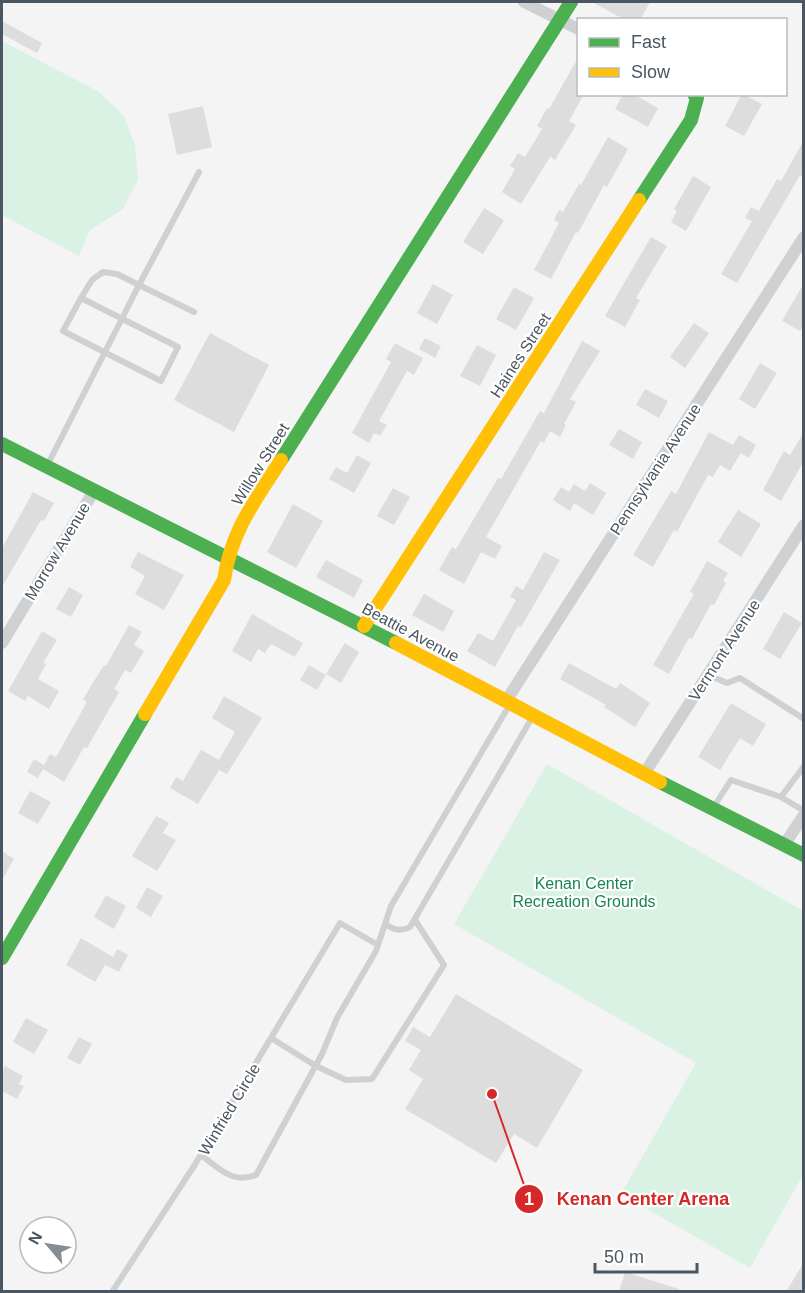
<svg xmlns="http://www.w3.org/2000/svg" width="805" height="1293" viewBox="0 0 805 1293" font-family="Arial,sans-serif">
<rect width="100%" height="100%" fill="#f4f4f4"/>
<path fill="#d9f2e3" d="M2 41 99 92 124 116 135 145 138 180 123 209 89 231 79 256 2 215Z
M547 764 803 911V1175L750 1268 621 1194 696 1063 454 924Z"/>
<path fill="#ddddde" d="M592 2H650L640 20H625Z
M2 21 42 43 37 53 2 34Z
M579 56V94H584L569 121 576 125 555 160 550 157 521 204 502 192 515 169 510 166 518 153 525 157 542 129 537 126 547 108 549 109Z
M623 94H633L658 108 648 127 615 109Z
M742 94 762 104 744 136 725 126Z
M203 106 212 147 177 155 168 114Z
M608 137 628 149 607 187 604 185 578 233 576 232 551 279 534 270 559 223 554 220 559 210 563 212 579 184 581 185Z
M804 140V178L800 175 737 283 721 274 752 221 745 218 751 207 759 211 777 179 781 181Z
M693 176 711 187 686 231 671 222 677 211 674 209Z
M484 208 504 220 483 254 463 242Z
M651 237 667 246 636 298 640 300 625 327 605 316Z
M804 283V324L800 331 782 321Z
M433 284 453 295 437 324 417 313Z
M514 287 534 298 516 330 496 319Z
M694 323 709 333 685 368 670 357Z
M210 333 269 365 234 432 174 400Z
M425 338 441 346 435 358 419 349Z
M582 341 600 351 570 399 576 402 564 424 566 425 560 437 550 431 544 443 541 441 486 537 502 546 495 559 481 552 464 584 439 570 452 547 456 549 498 478 501 479 540 411 544 413Z
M395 343 423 358 414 375 407 371 379 421 387 425 380 436 374 433 369 443 352 433 391 362 386 359Z
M477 345 496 355 480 386 460 376Z
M760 363 777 373 755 409 739 399Z
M645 389 668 401 659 418 636 405Z
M619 429 642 442 633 459 609 445Z
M709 432 733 445 739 435 756 445 749 458 741 453 730 471 720 465 713 477 708 475 677 532 674 530 653 567 633 555 671 491 676 494Z
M804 432V461L781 501 763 490 784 451 790 455Z
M357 455 371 463 354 493 329 479 336 467 347 473Z
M590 483 606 493 593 515 574 503 570 511 553 500 561 487 569 492 574 484 585 491Z
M393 488 410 497 394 525 377 516Z
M33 492 54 503 44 521 41 520 2 587V548Z
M293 504 323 521 296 568 267 552Z
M738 510 761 524 741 557 718 542Z
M138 552 184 575 164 610 135 594 145 576 130 567Z
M544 552 560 560 521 627 518 626 495 667 467 651 478 633 493 641 516 600 510 597 516 586 523 590Z
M326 560 363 580 354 598 316 577Z
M707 561 728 573 723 581 726 583 714 605 711 604 692 639 689 638 669 674 653 665 694 594 690 592Z
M69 587 83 595 71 617 56 609Z
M424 594 454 611 443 632 412 615Z
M784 612 802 623 780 659 763 649Z
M252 614 303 643 295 657 271 644 265 653 258 649 251 662 232 651Z
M129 625 142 632 134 645 144 651 131 673 125 670 114 689 119 692 87 748 84 747 64 782 43 769 38 778 27 772 34 759 44 765 50 754 56 757 87 702 83 699 104 665 106 666Z
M42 631 57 640 43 663 46 664 38 679 59 691 49 709 28 696 25 701 8 691Z
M345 643 359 652 341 683 326 674Z
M569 663 616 689 620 683 650 703 635 727 604 707 606 705 560 679Z
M309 665 326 675 317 690 300 680Z
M224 696 262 718 227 774 219 770 198 804 170 788 176 777 183 781 201 750 219 760 235 732 212 718Z
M731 703 766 724 753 746 740 738 720 770 698 757Z
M30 791 51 802 38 824 18 813Z
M156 816 169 823 163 833 176 840 157 871 132 856Z
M2 851 14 859 2 880Z
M147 887 163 896 151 917 136 908Z
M106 895 126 906 114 929 94 917Z
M81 938 113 957 117 949 128 955 119 972 105 965 95 982 66 965Z
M456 994 583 1070 537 1148 514 1134 496 1163 405 1109 423 1079 409 1070 421 1050 405 1041 413 1027 430 1037Z
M26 1018 48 1030 34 1054 13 1042Z
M79 1037 92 1044 80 1065 67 1058Z
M5 1066 23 1076 19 1084 24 1086 17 1099 2 1091V1074Z
M804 1262V1292H786Z
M625 1272 679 1289V1292H619Z"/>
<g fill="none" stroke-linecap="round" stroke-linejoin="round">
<path stroke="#ced0d2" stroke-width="6" d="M81 298 178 347 161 381 63 331Z
M81 298 92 280 103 272 117 274 139 285 199 172
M47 466 139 285 194 312
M708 675 727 683 740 678 804 719
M804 766 781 797 804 811
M713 808 731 780 781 797
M385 924C394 930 400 932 410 927L533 716
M271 1038 316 1066 346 1080 372 1079 444 965 415 920
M201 1155C220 1169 232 1184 256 1175L322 1054 337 1018 376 951 391 906 510 704
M112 1292 194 1166 340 923 378 945"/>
<path stroke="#ced0d2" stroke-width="12" d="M524 2 578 29
M2 643 94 491
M506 701 804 237
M644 774 804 525
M784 845 804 815"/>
<path stroke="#4caf50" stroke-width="14" d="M639 200 691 120 697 98 694 94
M2 444 396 643
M281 460 571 2
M660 782 804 855
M2 958 145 714"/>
<path stroke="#ffc107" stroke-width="14" d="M364 626 639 200
M396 643 660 782
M145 714 224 580C231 531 255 501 281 460"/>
</g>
<g text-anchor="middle" stroke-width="4.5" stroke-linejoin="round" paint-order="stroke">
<g font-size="16" fill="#4a5661" stroke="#fff">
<text transform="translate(520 355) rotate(-57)" y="6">Haines Street</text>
<text transform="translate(260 464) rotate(-58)" y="6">Willow Street</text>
<text transform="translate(655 469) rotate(-57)" y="6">Pennsylvania Avenue</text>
<text transform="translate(57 551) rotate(-59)" y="6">Morrow Avenue</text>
<text transform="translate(411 632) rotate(28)" y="6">Beattie Avenue</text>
<text transform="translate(724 650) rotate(-57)" y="6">Vermont Avenue</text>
<text transform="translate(229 1109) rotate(-59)" y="6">Winfried Circle</text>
</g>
<g font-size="16" fill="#17864f" stroke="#fff">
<text x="584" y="889">Kenan Center<tspan x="584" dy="18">Recreation Grounds</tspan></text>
</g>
</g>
<path fill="none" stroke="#d62828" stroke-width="2" d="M492 1094L529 1199"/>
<g fill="#d62828" stroke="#fff" stroke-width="2">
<circle cx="492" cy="1094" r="6"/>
<circle cx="529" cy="1199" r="15"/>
</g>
<g font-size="18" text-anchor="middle" font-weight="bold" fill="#fff">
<text x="529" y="1205">1</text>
</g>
<g font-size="18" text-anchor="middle" font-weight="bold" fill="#d62828" stroke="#fff" stroke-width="4.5" stroke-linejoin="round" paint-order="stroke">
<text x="643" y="1205">Kenan Center Arena</text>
</g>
<rect width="805" height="1293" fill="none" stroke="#4a5661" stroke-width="6"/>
<rect x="577" y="18" width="210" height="78" fill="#ffffff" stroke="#b7bbc0" stroke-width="1.5"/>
<rect x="589" y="38" width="30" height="9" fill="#4caf50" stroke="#b7bbc0" stroke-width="1.5"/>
<text x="631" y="48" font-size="18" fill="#4a5661">Fast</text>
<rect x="589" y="68" width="30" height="9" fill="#ffc107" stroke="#b7bbc0" stroke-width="1.5"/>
<text x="631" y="78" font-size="18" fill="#4a5661">Slow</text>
<g transform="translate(48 1245) rotate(299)"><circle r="28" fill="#ffffff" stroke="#b7bbc0" stroke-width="1.5"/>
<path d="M0-4.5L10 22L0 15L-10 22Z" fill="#868d94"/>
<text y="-9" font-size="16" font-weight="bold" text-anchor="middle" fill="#4a5661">N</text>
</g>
<path d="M595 1263v9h102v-9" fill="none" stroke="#4a5661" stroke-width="3"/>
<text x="604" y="1263" font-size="18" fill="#4a5661" stroke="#ffffff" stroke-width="4.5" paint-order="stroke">50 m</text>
</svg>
